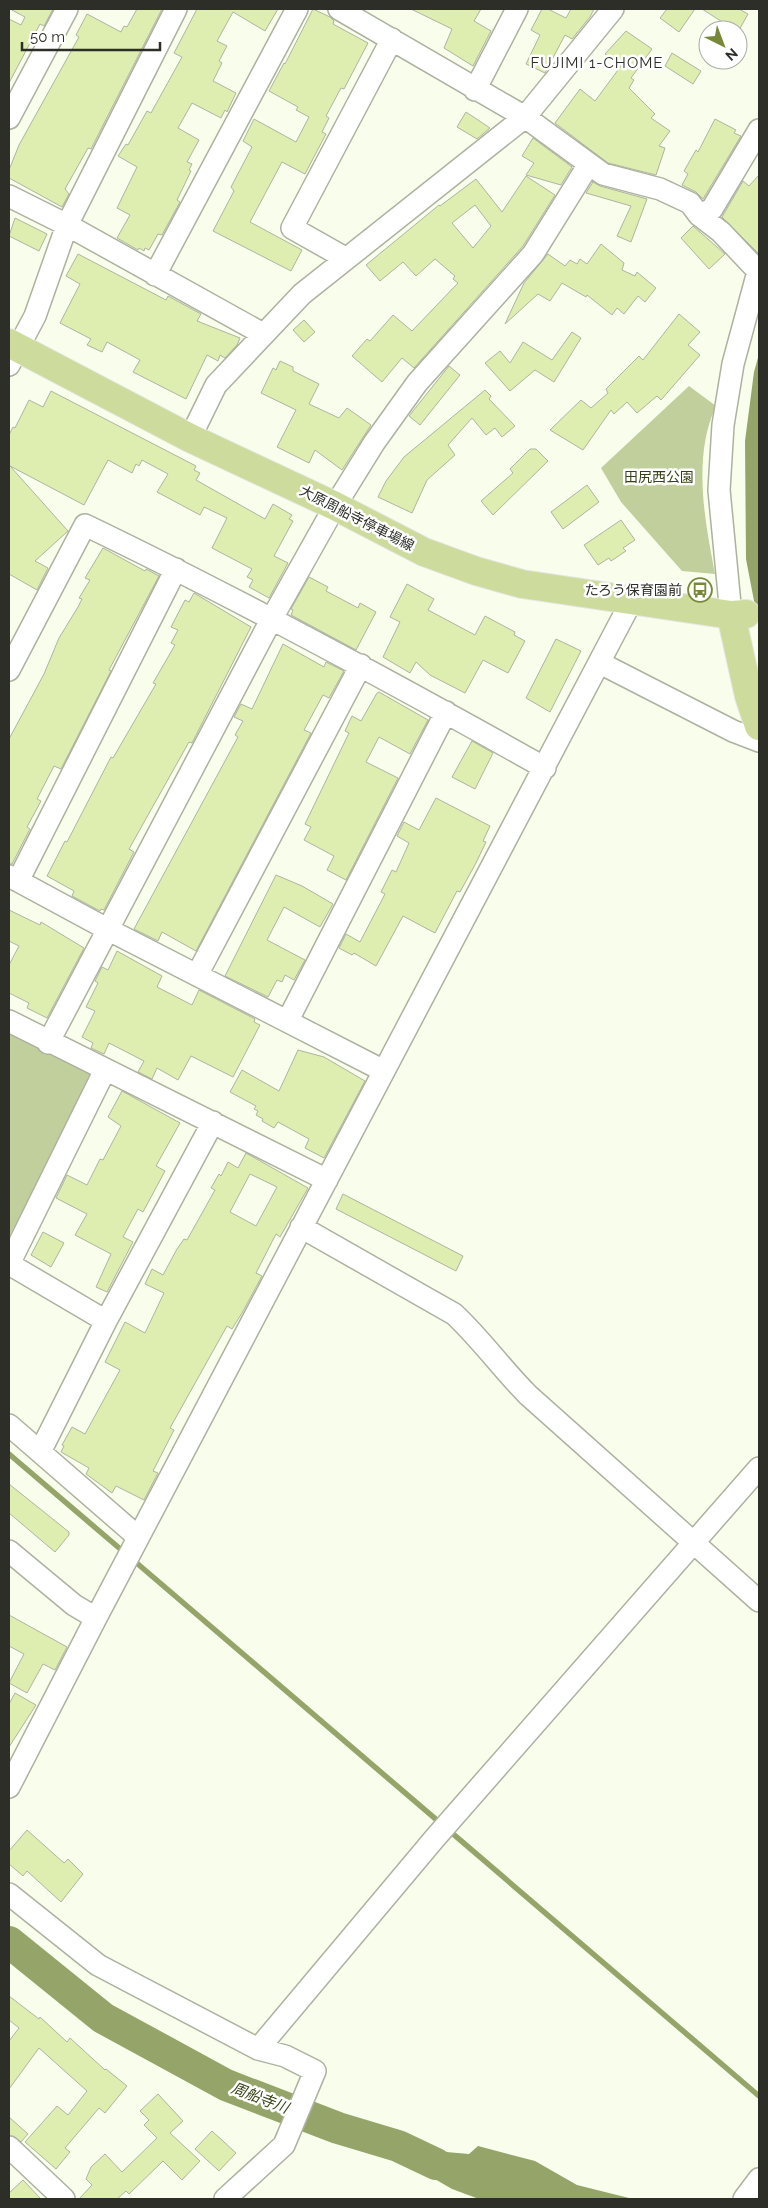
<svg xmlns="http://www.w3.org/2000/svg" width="768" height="2208" viewBox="0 0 768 2208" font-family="Raleway,'Noto Sans JP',sans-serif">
<rect width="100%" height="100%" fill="#f8feeb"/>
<path fill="#c1cf9d" d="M689 386 716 406C692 458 705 521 715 574L682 571 621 502 601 468Z
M9 1028 94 1073 9 1237Z"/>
<path fill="#95a56a" d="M759 354V627L746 559 745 441 754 372Z
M395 2136 435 2151 469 2154 478 2146 535 2161 577 2185 633 2199H479L452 2189 395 2156Z"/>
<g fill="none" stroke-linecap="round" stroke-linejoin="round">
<path stroke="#95a56a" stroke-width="5.5" d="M9 1454 125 1553
M132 1559 759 2096"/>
<path stroke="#95a56a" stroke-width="32" d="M9 1942 103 2018 226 2085 338 2128 398 2146 436 2164"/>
</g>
<path fill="#ddeeb0" stroke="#afb4a2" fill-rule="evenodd" d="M10 9H53L44 26 40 24 9 83V19L21 25 25 17Z
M137 9H162L91 149 88 148 65 189 69 194 62 207 9 178V170L19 145 79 37 76 35 87 14 121 32 124 26 127 27Z
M197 9H278L265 31 233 12 217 41 227 46 219 61 222 63 213 81 236 93 227 112 225 110 221 118 192 103 178 128 199 140 187 162 192 164 189 170 191 171 177 200 180 202 162 235 158 234 149 250 145 248 144 251 139 248 138 250 117 238 130 215 117 208 137 167 118 156 126 144 128 145 147 111 151 113 182 57 174 53Z
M313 9 330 17 334 21 333 24 368 43 344 89 341 88 326 116 329 118 322 132 326 134 305 174 282 162 250 222 302 250 291 271 213 231 234 191 231 187 252 147 243 141 254 119 296 142 309 117 296 110 298 107 269 91 284 63 285 64Z
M411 9H481L474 21 491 31 473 66 444 48 452 29Z
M542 9H548L566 18 571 9H594L590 17 572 39 565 35 545 73 526 64 540 35 531 30Z
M667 9H695L679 32 660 18Z
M702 9H739L748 14 738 32Z
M626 31 652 49 631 78 634 80 629 88 655 114 651 118 670 131 659 146 665 148 656 175 608 163 555 123 580 89 595 101 621 66 605 54Z
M672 53 701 71 693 84 665 66Z
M466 112 490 128 477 139 457 127Z
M715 119 736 130 734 133 741 136 703 199 696 192 682 185 688 174 684 171 696 150 698 152Z
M533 138 572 167 561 185 526 175 534 163 522 156Z
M759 175V254L722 217 743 181 749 186Z
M526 176 555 195 523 246 414 368 402 358 382 382 352 356 367 339 370 341 393 315 412 331 458 283 453 279 455 276 435 259 416 276 403 262 380 281 366 265 439 205 440 206 476 179 502 212ZM475 205 491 226 473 248 452 223Z
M593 182 600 186 647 199 631 242 617 236 631 206 586 193Z
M15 218 47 234 39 251 9 236Z
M693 226 725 254 709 269 681 238Z
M601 244 624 263 622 270 635 276 637 272 656 288 645 302 638 296 624 314 617 308 612 315 587 295 586 297 562 283 550 301 538 294 505 324 524 283 548 254 565 266 570 260 577 264 580 259 587 264Z
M78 254 166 300 168 296 201 314 197 321 240 338 237 345 225 358 220 355 218 361 207 355 186 399 133 372 140 360 107 342 102 352 87 345 91 339 60 323 80 284 66 276Z
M679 314 700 332 688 345 700 355 661 400 657 396 637 413 627 402 614 414 611 410 583 450 550 430 581 400 591 408 608 393 606 389 639 356 643 360Z
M304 320 315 332 304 342 293 330Z
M572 332 581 338 554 382 535 370 510 391 485 363 500 351 510 363 523 342 552 360Z
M280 361 293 367V371L319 384 309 404 339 418 347 408 371 425 342 470 315 450 309 463 277 447 296 410 261 393 273 368 276 370Z
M449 366 460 375 420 425 409 416Z
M485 390 491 396 489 399 515 426 502 437 495 428 486 435 472 418 448 445 455 455 427 480 412 513 378 497 386 481 404 457Z
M51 391 196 466 194 470 200 473 196 480 265 519 273 504 292 515 289 519 293 521 274 556 288 563 269 598 249 587 253 580 247 577 252 569 212 548 227 518 204 507 200 515 157 492 168 474 142 460 139 466 136 464 132 473 108 460 84 505 10 466 68 531 35 561 48 568 37 590 9 574V435L13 427 15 428 29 400 43 407Z
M530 449H536L548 461 493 515 481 501 513 473 510 469Z
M587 485 599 502 563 529 551 512Z
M621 520 635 540 623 548 626 551 611 561 609 558 598 565 584 545Z
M103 548 145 571 146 569 159 576 109 670 111 671 61 769 54 766 37 799 41 801 27 827 30 829 12 864H9V739L44 674 59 638 78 607 82 599 79 598 90 580 85 578Z
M309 577 328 587 326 591 358 608 360 603 376 612 356 650 291 615 293 610 291 609Z
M407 584 434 599 428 610 475 635 485 616 515 632 514 635 525 641 508 673 483 660 465 693 430 675 416 662 410 673 383 657 400 622 390 617Z
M194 593 251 627 192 743 189 742 129 849 134 852 104 910 101 909 100 911 72 896 74 891 47 876 65 841 67 842 111 757 113 758 156 684 153 683 175 645 171 643 178 630 171 627 185 600 189 602Z
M556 639 581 651 550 712 526 698Z
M283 644 324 667 326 662 344 671 329 698 323 695 304 730 311 733 196 951 162 932 158 941 134 929 238 737 235 735 243 721 234 717 241 704 252 709Z
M379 692 428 720 410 754 379 737 366 762 398 778 346 880 327 870 334 856 304 840 311 827 305 824 349 733 345 731 352 716 361 721 377 693Z
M472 741 493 753 475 789 452 777Z
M436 798 490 826 483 841 486 842 476 863 460 892 457 891 435 933 403 916 376 966 354 953 352 955 339 948 346 934 360 942 385 894 381 892 392 870 396 872 409 843 397 836 404 822 419 830Z
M276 875 302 886 333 904 320 927 284 907 267 940 305 960 294 980 285 975 282 982 277 980 268 997 225 976Z
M9 910 40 925 41 922 84 948 47 1018 27 1008 29 1003 9 993V965L19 946 9 941Z
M117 951 162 976 157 987 192 1005 199 990 255 1019 254 1022 260 1025 233 1077 191 1056 178 1080 157 1068 152 1079 138 1072 144 1061 109 1043 104 1054 91 1048 93 1043 82 1037 95 1011 86 1007 98 983 95 981 102 967 108 970Z
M298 1050 324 1057 365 1081 324 1158 305 1148 309 1139 278 1122 274 1128 262 1121 263 1119 256 1115 258 1111 254 1109 256 1106 230 1092 242 1070 279 1091Z
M122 1091 180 1123 156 1166 165 1171 143 1212 138 1209 123 1237 133 1242 107 1292 96 1287 111 1254 75 1235 87 1214 56 1198 67 1175 87 1185 100 1159 103 1160 121 1126 108 1117Z
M246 1153 308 1188 280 1237 276 1234 256 1273 262 1276 242 1313 232 1329 227 1326 170 1428 174 1430 153 1471 158 1473 144 1500 116 1486 112 1493 86 1474 89 1468 61 1452 64 1446 62 1445 72 1427 85 1434 120 1370 105 1362 125 1322 145 1333 164 1293 145 1284 152 1269 163 1275 177 1249 184 1239 187 1240 215 1190 211 1188 219 1174 221 1176 228 1162 238 1168ZM250 1174 277 1187 256 1226 230 1212Z
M343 1194 463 1256 456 1271 336 1209Z
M43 1232 64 1243 51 1267 31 1255Z
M9 1484 69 1532V1535L55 1552 9 1513Z
M9 1615 67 1647 55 1670 43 1664 27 1693 9 1683 24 1654 9 1646Z
M15 1693 36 1705 9 1747V1704Z
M27 1830 64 1863 68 1859 83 1874 61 1902 27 1871 23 1876 9 1864V1851Z
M9 1996 39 2019 40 2017 67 2042 70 2038 105 2070 106 2069 127 2086 105 2113 99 2108 65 2148 70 2152 56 2169 25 2142 57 2106 68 2115 87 2091 39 2048 9 2089V2041L19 2028 9 2020Z
M158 2094 183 2121 170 2133 200 2161 182 2180 163 2161 129 2194 126 2191 117 2199H79L92 2185 86 2179 91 2167 105 2154 122 2172 157 2138 144 2125 149 2120 140 2111Z
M9 2117 28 2134 21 2142 9 2135Z
M212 2131 236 2153 219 2171 195 2149Z
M23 2180 41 2199H9V2193Z"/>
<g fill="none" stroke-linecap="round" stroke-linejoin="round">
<g stroke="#adb2a0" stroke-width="24">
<path id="minor" d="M339 9 525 117 603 174 660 189 690 203 699 215 721 232 758 271
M475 90 517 9
M9 118 67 9
M9 196 67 225 263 334
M699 215 712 209 759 130
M345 258 292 228 392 39
M155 275 297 9
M9 365 35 316 67 225 176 9
M190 438 216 385 302 294 525 117 613 9
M731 615 719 490 723 425 733 364 759 268
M600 663 733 731 759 741
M9 670 85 525C241 600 394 683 545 768
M9 876 107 929 384 1071
M18 881 176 569
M197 975 361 665
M288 1020 446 712
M9 1021 327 1180
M48 1043 271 620 335 506 374 443 417 383 533 254 589 164
M105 1070 9 1264 106 1321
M301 1227 454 1314C481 1339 502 1369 528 1395L759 1601
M9 1425 138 1537
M40 1452 106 1321 213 1122
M9 1551 74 1605 96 1618
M9 1787 96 1618 632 600
M9 1894 98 1965 258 2049 285 2056 315 2071 284 2145 225 2199
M258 2049 435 1838 759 1468
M9 2147 64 2199
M744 2199 759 2179"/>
</g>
<g stroke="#e6e6e5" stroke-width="30">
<path id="major" d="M9 343 190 438 335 506 424 552 476 571 522 584 731 615 746 614
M731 615 749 696 759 726"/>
</g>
<use href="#minor" stroke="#fff" stroke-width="21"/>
<use href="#major" stroke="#cddc9d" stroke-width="28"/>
</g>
<defs>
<g id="bus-ring" transform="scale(1.25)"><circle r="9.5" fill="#fff" stroke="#778939" stroke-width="1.5"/><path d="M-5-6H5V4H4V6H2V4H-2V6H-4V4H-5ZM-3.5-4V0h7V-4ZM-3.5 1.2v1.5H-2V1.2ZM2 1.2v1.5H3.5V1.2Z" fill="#778939"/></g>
</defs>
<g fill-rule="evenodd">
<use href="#bus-ring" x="700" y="590"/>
</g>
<g text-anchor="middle" stroke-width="5" stroke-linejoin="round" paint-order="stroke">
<g font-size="14" fill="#374115" stroke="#fff">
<text x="659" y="482">田尻西公園</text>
</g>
<g font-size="14" fill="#2c2e27" stroke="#fff">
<text transform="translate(357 518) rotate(27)" y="5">大原周船寺停車場線</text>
</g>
<g font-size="14" fill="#2c2e27" stroke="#fff" text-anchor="end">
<text x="682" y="595">たろう保育園前</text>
</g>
<g font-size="15" letter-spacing="1" fill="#2c2e27" stroke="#fff">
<text x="597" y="68">FUJIMI 1-CHOME</text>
</g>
<g font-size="15" font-style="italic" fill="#384215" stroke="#fff">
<text transform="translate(260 2098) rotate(21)" y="5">周船寺川</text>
</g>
</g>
<rect width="768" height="2208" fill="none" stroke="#2c2e27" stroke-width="20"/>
<g transform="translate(723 45) rotate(138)"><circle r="24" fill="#ffffff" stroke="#ababa9"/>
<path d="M0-4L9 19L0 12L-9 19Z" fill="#778939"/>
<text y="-8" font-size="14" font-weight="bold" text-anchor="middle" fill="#2c2e27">N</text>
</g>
<path d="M22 42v8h138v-8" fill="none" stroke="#2c2e27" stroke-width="2.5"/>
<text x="30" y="42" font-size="15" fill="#2c2e27" stroke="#ffffff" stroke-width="4" paint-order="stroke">50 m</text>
</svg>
